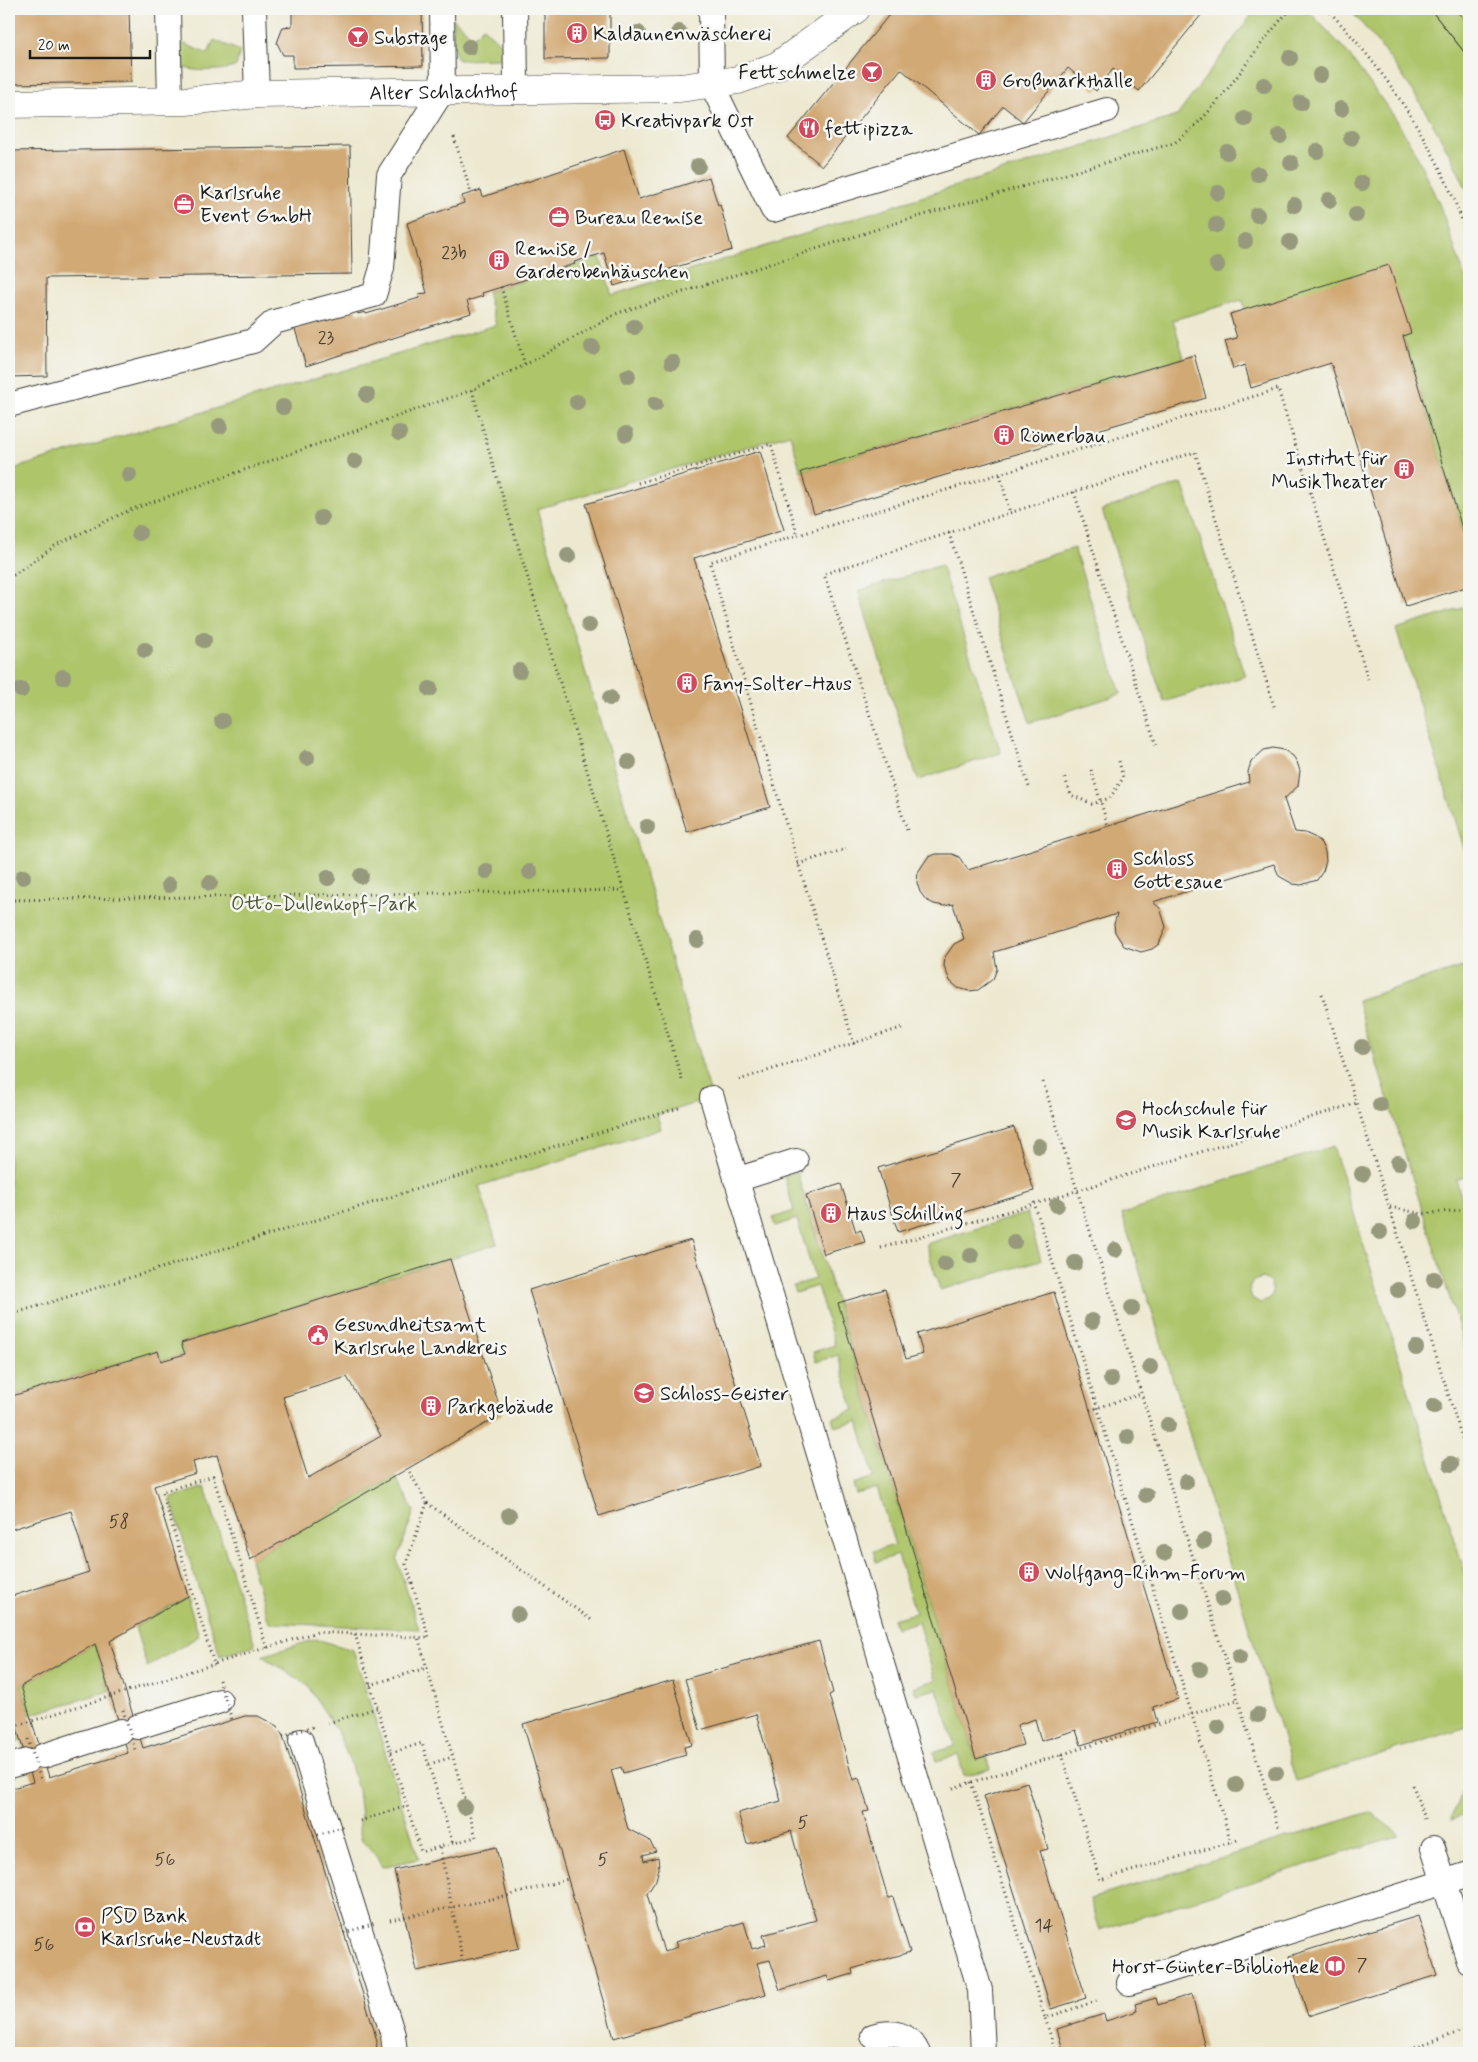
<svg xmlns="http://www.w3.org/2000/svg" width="1478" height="2062" viewBox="0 0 1478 2062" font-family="Mynerve,sans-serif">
<rect width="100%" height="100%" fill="#f6f6f2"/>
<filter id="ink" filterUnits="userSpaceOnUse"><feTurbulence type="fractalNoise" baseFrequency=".02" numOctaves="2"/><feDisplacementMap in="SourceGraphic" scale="10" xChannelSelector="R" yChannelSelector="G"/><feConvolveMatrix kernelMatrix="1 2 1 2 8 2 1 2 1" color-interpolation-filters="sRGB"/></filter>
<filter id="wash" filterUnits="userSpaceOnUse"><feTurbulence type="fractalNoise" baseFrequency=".0096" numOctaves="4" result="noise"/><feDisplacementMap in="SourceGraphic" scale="20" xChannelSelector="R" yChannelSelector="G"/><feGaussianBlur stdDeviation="1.12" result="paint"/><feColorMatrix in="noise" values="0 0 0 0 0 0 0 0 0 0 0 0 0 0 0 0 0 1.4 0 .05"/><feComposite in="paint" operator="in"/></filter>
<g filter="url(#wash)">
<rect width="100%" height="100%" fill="#ede9d1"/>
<path fill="#aec56a" stroke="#657043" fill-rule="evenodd" d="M1256 9H1307L1346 51 1396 119 1415 152 1440 206 1469 289V551L1403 336 1410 333 1245 310 1242 300 1173 320 1184 358 801 472 790 434 537 509 712 1098 657 1115 661 1129 479 1186 497 1244 181 1343 185 1354 161 1361 157 1351 9 1397V470L496 325 487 292 600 257 612 295 1177 116Z
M1349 9H1469V195C1439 127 1399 64 1349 9Z
M453 18 473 37 483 27 503 46 500 59 458 60 453 47Z
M214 40 240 51 236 66C229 71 188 73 182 66 178 60 180 49 180 42L208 54Z
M1182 483 1245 676 1164 702 1102 510Z
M1074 548 1121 694 1030 723 983 577Z
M941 565 1001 753 918 780 858 591Z
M1469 606V864L1396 629Z
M1469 965V1176L1456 1180 1469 1222V1360L1357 1000Z
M1333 1146 1469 1586V1726L1296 1781 1122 1214ZM1262 1278 1270 1282 1273 1293 1269 1300 1260 1303 1252 1298 1249 1289 1253 1281Z
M797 1172 976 1759 986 1756 990 1769 964 1776 958 1755 936 1761 933 1753 955 1746 937 1689 916 1694 913 1687 935 1680 918 1622 896 1628 893 1619 915 1613 898 1555 876 1562 873 1551 895 1545 877 1488 856 1494 853 1484 874 1477 858 1421 835 1427 832 1418 854 1410 838 1355 816 1362 813 1352 835 1345 817 1286 795 1293 793 1286 815 1279 797 1219 775 1226 773 1218 794 1211 784 1176Z
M1027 1213 1041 1260 940 1290 926 1244Z
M395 1476 414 1511 397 1560 419 1629 269 1623 250 1560Z
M205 1487 255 1646 220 1656 170 1498Z
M187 1597 199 1636 147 1667 135 1627Z
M316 1639 353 1650 419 1859 382 1867 376 1855 362 1840 359 1830 361 1816 358 1790 350 1762 337 1731 307 1685 262 1656Z
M95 1644 109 1691 30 1715 21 1686Z
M18 1732 21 1741 9 1745V1735Z
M1469 1780V1814L1451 1820 1465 1781Z
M1370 1812 1400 1835 1100 1930 1090 1899Z"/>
<g id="blocks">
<path fill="#d1a975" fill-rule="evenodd" d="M9 9H129L131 82 9 84Z
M292 9H422L423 66 293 68V55H283L277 43 283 27 292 26Z
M545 9H610V58L545 59Z
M894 9H1206L1139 91 1113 69 1096 91 1068 68 1023 122 1003 106 979 135 901 69 822 166 788 138Z
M350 146 352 274 46 278 47 376 9 377V151Z
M624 149 639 199 709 177 718 205 720 204 732 250 614 286 604 253 574 262 575 264 482 293 483 296 467 301 471 313 306 366 295 329 356 308 358 314 365 312 366 314 419 298 418 294 427 293 407 223 464 203 462 196 481 190 483 197Z
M1389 265 1411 333 1403 336 1469 551V586L1406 606 1331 363 1251 388 1245 365 1233 369 1225 341 1237 338 1230 314Z
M1194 355 1206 398 814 514 801 472Z
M760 451 784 530 694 558 770 807 687 832 586 504Z
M1273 748 1284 750 1293 756 1297 762 1300 771 1298 786 1284 799 1295 832 1305 833 1314 837 1321 843 1325 852 1326 861 1323 871 1317 880 1301 885 1293 884 1279 876 1274 864 1153 902 1160 908 1166 927 1159 944 1152 949 1141 952 1124 946 1115 932 1114 924 1117 914 994 952 997 969 993 979 978 990 969 991 958 988 950 981 944 966 945 957 954 944 964 939 953 904 944 906 934 904 926 900 920 892 917 883 918 872 928 857 936 854H952L959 857 968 870 1249 782 1248 772 1251 762 1264 750Z
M1014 1127 1034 1191 898 1232 878 1168Z
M841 1184 856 1232 861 1230 865 1242 824 1254 806 1195Z
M691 1240 761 1466 599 1516 529 1290Z
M450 1259 460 1291 462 1290 502 1414 250 1560 217 1455 193 1462 196 1473 154 1486 188 1596 110 1641 143 1748 245 1716H258L277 1726 283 1736 374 2030 377 2042 376 2053H9V1789L33 1782 9 1702V1597L89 1572 71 1511 9 1530V1397L158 1351 161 1361 185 1354 181 1343ZM347 1377 381 1436 308 1478 283 1397ZM95 1644 128 1753 49 1777 21 1686Z
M885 1289 906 1359 923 1354 917 1334 1054 1292 1178 1699 1153 1707 1157 1722 1081 1745 1076 1730 1041 1741 1035 1719 1017 1725 1023 1745 976 1759 838 1303Z
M819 1641 833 1693 829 1695 853 1780 859 1778 869 1811 863 1812 888 1898 893 1897 910 1952 852 1969 853 1974 829 1981 827 1976 780 1990 770 1960 757 1963 766 1994 614 2038 523 1724 673 1680 692 1745 684 1747 686 1755 623 1773 621 1767 611 1770 628 1829 649 1840 656 1851 643 1855 644 1861 658 1857 659 1868 656 1880 647 1894 664 1952 677 1947 675 1942 744 1922 752 1949 766 1945 763 1935 816 1920 791 1831 747 1844 738 1813 781 1801 756 1714 700 1730 685 1679Z
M1027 1782 1048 1849 1040 1851 1086 1998 1051 2009 984 1796Z
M496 1847 519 1948 417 1971 394 1870Z
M1418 1916 1437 1975 1308 2016 1289 1956Z
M1192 1994 1205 2048 1189 2053H1064L1057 2029 1104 2014 1106 2021 1137 2011 1135 2004 1156 1998 1158 2005Z"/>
</g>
</g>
<g filter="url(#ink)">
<use href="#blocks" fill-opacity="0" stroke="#3b3b37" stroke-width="1"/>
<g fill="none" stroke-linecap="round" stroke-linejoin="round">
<g stroke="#3b3b37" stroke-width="26">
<path id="lane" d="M168 9 170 102
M254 9 257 94
M515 9 516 89
M711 9 712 85 773 210 1107 110
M9 405 253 341 274 322 374 295 382 268 389 175 443 90 442 9
M712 1098 980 1990 983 2053
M736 1180 796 1161
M137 1727 220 1701
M301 1741 393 2035 395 2053
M43 1756 121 1731
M9 1766 27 1761
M1433 1848 1469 1961
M1129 1983 1469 1874
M873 2036C893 2030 909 2033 918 2053"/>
</g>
<g stroke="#3b3b37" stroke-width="29">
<g id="street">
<path id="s1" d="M9 104 186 101 257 94 680 88 738 80 777 66 856 9"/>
</g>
</g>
<path stroke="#3b3b37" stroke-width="3" stroke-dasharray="1 4" stroke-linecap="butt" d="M1327 9C1389 74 1442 154 1469 241
M454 137 471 193
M501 287 525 365
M472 390 491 458 683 1083
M1000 475 1010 513
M638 483 771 444 798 536
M1074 492 1157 748
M949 533 1030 790
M9 578 58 544 130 510 472 390 525 365 618 313 896 223 1174 143C1222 109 1250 51 1291 9
M1091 770 1108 826
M1065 778 1071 795 1092 804 1110 798 1123 778 1119 761
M907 830 824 574 1195 452 1275 709
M798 864 846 849
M9 900 623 890
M1322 994 1469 1460
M854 1044 782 811 710 562 1278 389 1368 679
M739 1080 904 1027
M1043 1082 1278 1827
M1034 1202 1231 1842 1240 1839
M1390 1207 1423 1214 1469 1209
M881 1248 1044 1201 1357 1103
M9 1315 682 1107
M1090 1410 1141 1394
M427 1503 593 1621
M355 1634 421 1852 476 1837 418 1637
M267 1648 213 1476 162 1492 214 1664 317 1632 429 1638 406 1564 427 1503 408 1469
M370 1685 426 1668
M328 1723 377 1708
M9 1728 214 1664 215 1666
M391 1753 422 1743 453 1844
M1062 1754 1100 1880 1231 1842
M429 1764 453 1757
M971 1782 1045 2018
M1413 1785 1424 1819
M953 1788 1237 1700
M360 1821 407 1806
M440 1848 462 1958
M390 1920 511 1895 568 1879
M1056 2053 1045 2018 1100 2000
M1396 2053 1469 2029"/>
<use href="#lane" stroke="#fff" stroke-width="24"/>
<use href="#street" stroke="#fff" stroke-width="28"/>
<path stroke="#1c1c1c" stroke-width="1" d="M1430 9 1469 58
M1456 9 1469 27"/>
<path stroke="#3b3b37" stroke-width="3" stroke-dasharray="1 4" stroke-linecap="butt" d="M219 1680 232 1720
M123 1710 135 1750
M283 1736 313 1727
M28 1739 41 1780
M313 1836 345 1826
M344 1933 375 1923"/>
</g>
<g fill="#96997c">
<circle cx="679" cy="32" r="8"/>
<circle cx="638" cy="33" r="8"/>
<circle cx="469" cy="47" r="8"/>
<circle cx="1290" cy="58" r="8"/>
<circle cx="1320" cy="75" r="8"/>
<circle cx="1264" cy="85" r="8"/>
<circle cx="1301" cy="103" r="8"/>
<circle cx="1341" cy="109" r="8"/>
<circle cx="1245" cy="119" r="8"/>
<circle cx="1280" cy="136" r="8"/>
<circle cx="1351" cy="138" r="8"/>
<circle cx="1317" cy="151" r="8"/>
<circle cx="1227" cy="152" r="8"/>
<circle cx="1291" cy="163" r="8"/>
<circle cx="698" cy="166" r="8"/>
<circle cx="1258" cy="174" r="8"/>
<circle cx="1362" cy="183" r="8"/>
<circle cx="1218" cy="193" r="8"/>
<circle cx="1329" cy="200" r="8"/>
<circle cx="1294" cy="205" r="8"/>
<circle cx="1257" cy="215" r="8"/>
<circle cx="1356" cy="215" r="8"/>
<circle cx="1216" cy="225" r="8"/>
<circle cx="1245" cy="241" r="8"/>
<circle cx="1290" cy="242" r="8"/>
<circle cx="1217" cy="265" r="8"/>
<circle cx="634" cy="327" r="8"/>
<circle cx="592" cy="347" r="8"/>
<circle cx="672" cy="362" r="8"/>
<circle cx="628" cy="376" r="8"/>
<circle cx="367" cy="395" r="8"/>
<circle cx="577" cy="402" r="8"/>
<circle cx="655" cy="404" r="8"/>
<circle cx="283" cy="407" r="8"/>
<circle cx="220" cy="426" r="8"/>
<circle cx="399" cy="433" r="8"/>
<circle cx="626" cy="434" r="8"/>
<circle cx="355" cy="461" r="8"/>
<circle cx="129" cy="475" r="8"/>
<circle cx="321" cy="518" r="8"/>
<circle cx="139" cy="533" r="8"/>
<circle cx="568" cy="556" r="8"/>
<circle cx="589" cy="625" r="8"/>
<circle cx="204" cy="640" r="8"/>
<circle cx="145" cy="650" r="8"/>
<circle cx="519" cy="671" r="8"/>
<circle cx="63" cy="677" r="8"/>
<circle cx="430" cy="689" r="8"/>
<circle cx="21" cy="690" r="8"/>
<circle cx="610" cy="698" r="8"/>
<circle cx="222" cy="721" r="8"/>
<circle cx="307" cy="758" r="8"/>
<circle cx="629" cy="762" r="8"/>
<circle cx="647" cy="827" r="8"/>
<circle cx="486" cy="871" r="8"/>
<circle cx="530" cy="872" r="8"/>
<circle cx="361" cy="876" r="8"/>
<circle cx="23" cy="877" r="8"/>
<circle cx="328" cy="878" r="8"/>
<circle cx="210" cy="883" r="8"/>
<circle cx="169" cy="885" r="8"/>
<circle cx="697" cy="940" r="8"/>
<circle cx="1362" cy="1047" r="8"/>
<circle cx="1380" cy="1105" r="8"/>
<circle cx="1039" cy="1146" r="8"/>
<circle cx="1398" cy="1163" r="8"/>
<circle cx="1362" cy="1174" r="8"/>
<circle cx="1057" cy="1205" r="8"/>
<circle cx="1415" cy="1221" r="8"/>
<circle cx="1380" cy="1232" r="8"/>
<circle cx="1014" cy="1242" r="8"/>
<circle cx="1115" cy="1250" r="8"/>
<circle cx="971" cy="1256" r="8"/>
<circle cx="1075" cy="1263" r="8"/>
<circle cx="945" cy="1264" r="8"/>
<circle cx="1434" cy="1279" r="8"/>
<circle cx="1398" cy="1290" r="8"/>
<circle cx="1132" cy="1308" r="8"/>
<circle cx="1092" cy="1321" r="8"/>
<circle cx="1416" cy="1348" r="8"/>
<circle cx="1150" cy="1367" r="8"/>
<circle cx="1111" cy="1379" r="8"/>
<circle cx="1434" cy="1406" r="8"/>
<circle cx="1168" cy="1425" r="8"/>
<circle cx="1128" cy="1437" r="8"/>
<circle cx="1451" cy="1464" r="8"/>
<circle cx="1186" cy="1482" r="8"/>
<circle cx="1146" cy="1495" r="8"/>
<circle cx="509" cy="1515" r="8"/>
<circle cx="1204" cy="1541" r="8"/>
<circle cx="1164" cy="1553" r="8"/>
<circle cx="1222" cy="1599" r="8"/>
<circle cx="1182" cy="1611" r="8"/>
<circle cx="518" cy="1614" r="8"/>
<circle cx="1239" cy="1657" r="8"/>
<circle cx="1200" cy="1669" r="8"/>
<circle cx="1258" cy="1715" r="8"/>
<circle cx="1218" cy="1727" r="8"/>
<circle cx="1276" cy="1773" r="8"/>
<circle cx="1236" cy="1785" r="8"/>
<circle cx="464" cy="1807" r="8"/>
</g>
</g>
<defs>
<g id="building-disc" transform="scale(1.125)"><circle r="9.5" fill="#d1495b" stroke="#f6f6f2"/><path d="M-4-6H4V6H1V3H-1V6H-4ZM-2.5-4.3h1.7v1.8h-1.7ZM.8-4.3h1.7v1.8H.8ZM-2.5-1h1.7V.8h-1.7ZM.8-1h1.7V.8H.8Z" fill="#fff"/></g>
<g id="bar-disc" transform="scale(1.125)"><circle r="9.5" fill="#d1495b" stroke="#f6f6f2"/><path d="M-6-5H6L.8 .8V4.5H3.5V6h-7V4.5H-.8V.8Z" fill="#fff"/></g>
<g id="bus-disc" transform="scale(1.125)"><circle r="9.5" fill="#d1495b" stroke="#f6f6f2"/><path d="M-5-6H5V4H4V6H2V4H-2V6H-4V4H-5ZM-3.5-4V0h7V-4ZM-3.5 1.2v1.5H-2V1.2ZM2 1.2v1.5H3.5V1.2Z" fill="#fff"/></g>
<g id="restaurant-disc" transform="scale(1.125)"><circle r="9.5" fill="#d1495b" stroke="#f6f6f2"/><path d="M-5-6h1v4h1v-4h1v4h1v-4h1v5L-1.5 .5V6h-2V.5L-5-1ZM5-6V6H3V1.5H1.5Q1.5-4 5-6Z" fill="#fff"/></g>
<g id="office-disc" transform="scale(1.125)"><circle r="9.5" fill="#d1495b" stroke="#f6f6f2"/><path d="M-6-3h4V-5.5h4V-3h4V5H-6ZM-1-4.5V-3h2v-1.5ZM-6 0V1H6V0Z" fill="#fff"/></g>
<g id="university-disc" transform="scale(1.125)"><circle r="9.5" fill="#d1495b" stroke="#f6f6f2"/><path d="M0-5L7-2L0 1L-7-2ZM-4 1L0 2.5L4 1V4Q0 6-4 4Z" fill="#fff"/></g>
<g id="civic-disc" transform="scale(1.125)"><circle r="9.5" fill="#d1495b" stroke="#f6f6f2"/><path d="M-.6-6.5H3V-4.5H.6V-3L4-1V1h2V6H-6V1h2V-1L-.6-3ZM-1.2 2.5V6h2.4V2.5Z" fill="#fff"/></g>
<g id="school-disc" transform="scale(1.125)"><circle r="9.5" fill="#d1495b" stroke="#f6f6f2"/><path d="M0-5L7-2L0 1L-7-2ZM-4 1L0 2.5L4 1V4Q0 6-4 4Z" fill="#fff"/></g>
<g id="bank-disc" transform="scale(1.125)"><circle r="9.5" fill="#d1495b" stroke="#f6f6f2"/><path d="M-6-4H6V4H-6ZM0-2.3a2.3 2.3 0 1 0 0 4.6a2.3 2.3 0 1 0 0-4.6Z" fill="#fff"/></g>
<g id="library-disc" transform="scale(1.125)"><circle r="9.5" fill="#d1495b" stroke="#f6f6f2"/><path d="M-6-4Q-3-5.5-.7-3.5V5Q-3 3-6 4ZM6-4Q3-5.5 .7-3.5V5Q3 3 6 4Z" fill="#fff"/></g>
</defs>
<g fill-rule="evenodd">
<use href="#building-disc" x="577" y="33"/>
<use href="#bar-disc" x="358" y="37"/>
<use href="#bar-disc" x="872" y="72"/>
<use href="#building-disc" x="986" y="80"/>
<use href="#bus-disc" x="605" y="120"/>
<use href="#restaurant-disc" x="809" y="128"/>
<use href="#office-disc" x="184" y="204"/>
<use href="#office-disc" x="559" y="217"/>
<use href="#building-disc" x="499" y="260"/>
<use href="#building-disc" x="1004" y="435"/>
<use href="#building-disc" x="1404" y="469"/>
<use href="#building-disc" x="687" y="683"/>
<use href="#building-disc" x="1117" y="869"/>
<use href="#university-disc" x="1126" y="1120"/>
<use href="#building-disc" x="831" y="1213"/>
<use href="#civic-disc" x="318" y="1335"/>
<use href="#school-disc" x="644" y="1393"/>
<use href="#building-disc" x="431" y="1406"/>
<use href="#building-disc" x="1029" y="1572"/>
<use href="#bank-disc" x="85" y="1927"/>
<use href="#library-disc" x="1335" y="1966"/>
</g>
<g text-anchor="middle" stroke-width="5" stroke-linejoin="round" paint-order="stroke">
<g font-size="18" fill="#493f32">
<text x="454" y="258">23b</text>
<text x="326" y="343">23</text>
<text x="956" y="1185">7</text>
<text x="119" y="1527">58</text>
<text x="803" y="1828">5</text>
<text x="165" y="1865">56</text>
<text x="603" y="1865">5</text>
<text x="1044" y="1931">14</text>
<text x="44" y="1950">56</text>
<text x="1362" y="1970">7</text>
</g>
<g font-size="20" fill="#1c1c1c" stroke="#f6f6f2" text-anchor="start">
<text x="593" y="40">Kaldaunenwäscherei</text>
<text x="374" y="44">Substage</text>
<text x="856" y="79" text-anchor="end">Fettschmelze</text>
<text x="1002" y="87">Großmarkthalle</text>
<text x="621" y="127">Kreativpark Ost</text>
<text x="825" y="135">fettipizza</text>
<text x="200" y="199">Karlsruhe<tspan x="200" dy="23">Event GmbH</tspan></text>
<text x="575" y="224">Bureau Remise</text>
<text x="515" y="255">Remise /<tspan x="515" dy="23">Garderobenhäuschen</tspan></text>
<text x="1020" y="442">Römerbau</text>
<text x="1388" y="465" text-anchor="end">Institut für<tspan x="1388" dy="23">MusikTheater</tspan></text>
<text x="703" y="690">Fany-Solter-Haus</text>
<text x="1133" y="865">Schloss<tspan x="1133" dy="23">Gottesaue</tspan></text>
<text x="1142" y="1115">Hochschule für<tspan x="1142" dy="23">Musik Karlsruhe</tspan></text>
<text x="847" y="1220">Haus Schilling</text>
<text x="334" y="1331">Gesundheitsamt<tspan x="334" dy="23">Karlsruhe Landkreis</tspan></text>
<text x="660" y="1400">Schloss-Geister</text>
<text x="447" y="1413">Parkgebäude</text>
<text x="1045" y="1579">Wolfgang-Rihm-Forum</text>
<text x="101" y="1922">PSD Bank<tspan x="101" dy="23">Karlsruhe-Neustadt</tspan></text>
<text x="1319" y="1973" text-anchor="end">Horst-Günter-Bibliothek</text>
</g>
<g font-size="20" fill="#1c1c1c" stroke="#f6f6f2">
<text dy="7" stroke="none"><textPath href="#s1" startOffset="435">Alter Schlachthof</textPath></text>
</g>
<g font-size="20" fill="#4f5737" stroke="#f6f6f2">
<text x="324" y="910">Otto-Dullenkopf-Park</text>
</g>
</g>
<rect width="1478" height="2062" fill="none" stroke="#f6f6f2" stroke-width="30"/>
<path d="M30 50v8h120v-8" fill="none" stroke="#1c1c1c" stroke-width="2.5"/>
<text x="38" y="50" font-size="15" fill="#1c1c1c" stroke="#f6f6f2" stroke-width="4" paint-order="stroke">20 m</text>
</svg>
